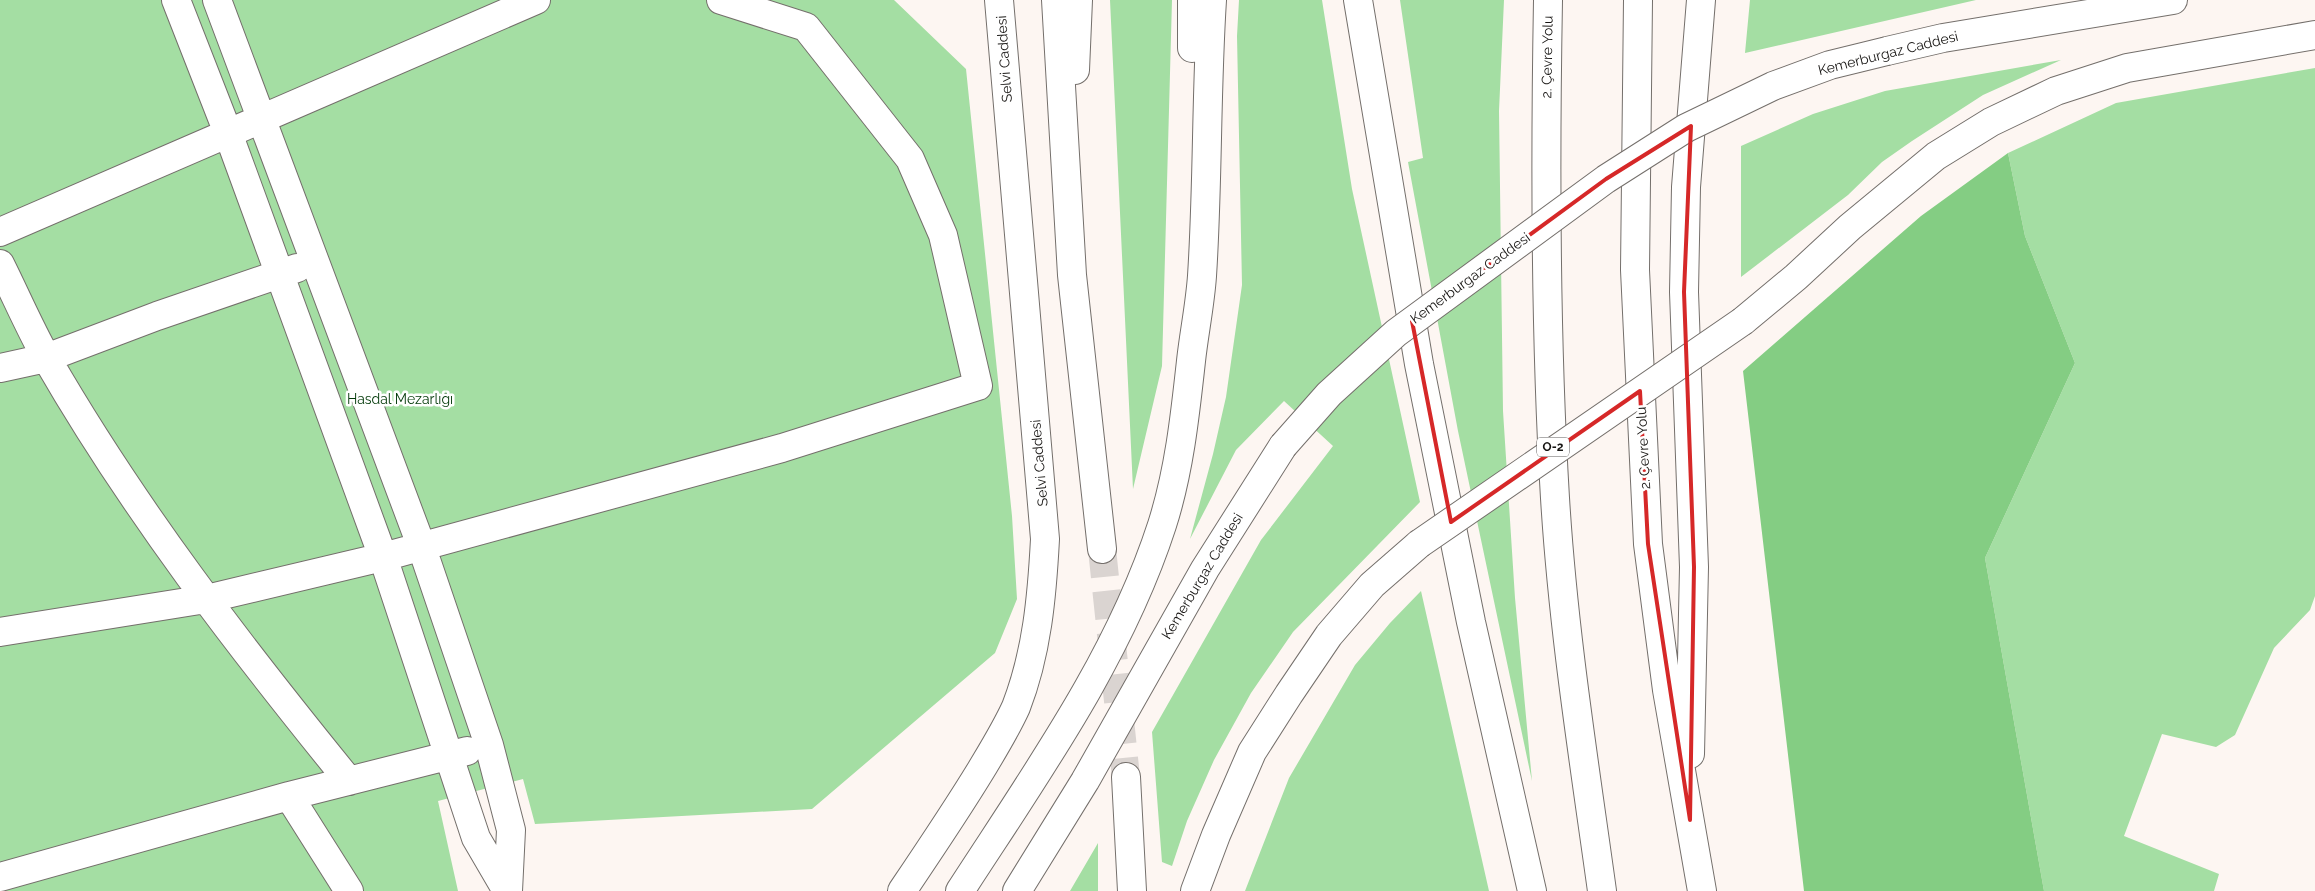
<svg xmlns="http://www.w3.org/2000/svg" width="2315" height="891" viewBox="0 0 2315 891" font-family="Raleway,sans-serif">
<rect width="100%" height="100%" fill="#fdf6f2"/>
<path fill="#a4dea3" d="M0 0H894L966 69 1012 516 1017 599 995 653 812 809 535 824 523 779 438 801 458 891H0Z
M1110 0H1172L1162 366 1133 489Z
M1239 0H1322L1352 189 1420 502 1293 632 1251 693 1214 760 1187 821 1172 866 1162 862 1152 732 1261 540 1333 446 1284 401 1236 450 1190 539 1213 454 1226 397 1242 285 1237 36Z
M1400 0H1504L1499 111 1503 411 1515 598 1532 781 1458 431 1408 162 1423 158Z
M1750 0H1976L1745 53Z
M2061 60 1983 95 1912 141 1882 162 1848 195 1741 277V146L1813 114 1885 91Z
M2315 68V596L2310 610 2274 648 2235 735 2216 747 2162 734 2124 836 2219 874 2214 891H2044L1985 558 2075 363 2025 236 2008 153 2116 103Z
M1421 591 1489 891H1245L1289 778 1355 665 1390 623Z
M1098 843V891H1070Z"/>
<path fill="#84cd83" d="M2008 153 2025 236 2075 363 1985 558 2044 891H1804L1743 371 1921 216Z"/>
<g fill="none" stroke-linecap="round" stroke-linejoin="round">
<path stroke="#dad4d1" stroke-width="28" stroke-dasharray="28 14" stroke-linecap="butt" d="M1102 549 1126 777"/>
<g stroke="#746f6b" stroke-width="30">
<path id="minor" d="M176 0 228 133 383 557 476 838 507 891
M217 0 421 545 489 745 511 830 508 891
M0 232 536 0
M0 264C16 296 30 329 47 359 134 510 240 647 349 781
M0 368 46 358 157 316 297 268
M0 632 206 599 383 557 782 448 978 386 943 235 910 159 806 27 721 0
M289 796 349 891
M0 877 289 796 467 751"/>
</g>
<g stroke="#746f6b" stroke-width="30">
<path id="major" d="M1056 0 1072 275 1102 549
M1887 51 1943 38 2173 0
M1075 70 1078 0
M1743 321 1796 277 1850 227 1936 156 1991 122 2056 91 2127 68 2315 35
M1126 777 1132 891
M902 891C929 851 956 811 981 770 993 750 1006 729 1016 707 1037 653 1042 596 1045 539L999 0
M1017 891 1085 781 1205 569 1283 446
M1195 891 1216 835 1252 752 1289 694 1329 635 1372 585 1419 544"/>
</g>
<g stroke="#746f6b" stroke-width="30">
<path id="highway" d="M1358 0 1419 364 1471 622 1532 891
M1548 0C1545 166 1545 332 1555 498 1563 630 1584 761 1602 891
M1638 0 1635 270 1648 544 1667 690 1702 891
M1192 48V0
M1690 754 1694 567 1684 292 1686 187 1701 0
M960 891C1035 775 1119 658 1162 525 1179 472 1185 416 1191 361 1194 333 1200 305 1202 276 1208 184 1206 92 1212 0"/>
</g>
<use href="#minor" stroke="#fff" stroke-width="28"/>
<use href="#major" stroke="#fff" stroke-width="28"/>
<use href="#highway" stroke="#fff" stroke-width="28"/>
<g stroke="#746f6b" stroke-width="30" stroke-linecap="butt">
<path id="major-bridge" d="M1283 446 1329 394 1396 333 1606 179 1686 128 1773 86 1830 65 1887 51
M1419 544 1743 321"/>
</g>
<use href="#major-bridge" stroke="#fff" stroke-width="28"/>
</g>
<path fill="none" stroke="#d62828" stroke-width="4" stroke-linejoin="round" d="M1691 126 1684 292 1694 567 1690 820 1648 544 1640 391 1451 522 1412 321 1606 179Z"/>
<g text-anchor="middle" stroke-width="5" stroke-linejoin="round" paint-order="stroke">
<rect fill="#fff" stroke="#5d5b5a" stroke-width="1" x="1537" y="437.5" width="32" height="19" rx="4"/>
<g font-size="12" font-weight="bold" fill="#171513">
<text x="1553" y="451">O-2</text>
</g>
<g font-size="14" fill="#171513" stroke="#fff">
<text transform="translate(1888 53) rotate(-14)" y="5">Kemerburgaz Caddesi</text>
<text transform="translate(1547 57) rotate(-89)" y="5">2. Çevre Yolu</text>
<text transform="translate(1004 59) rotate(-94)" y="5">Selvi Caddesi</text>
<text transform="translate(1470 278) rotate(-36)" y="5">Kemerburgaz Caddesi</text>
<text transform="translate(1643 448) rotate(-93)" y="5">2. Çevre Yolu</text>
<text transform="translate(1039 463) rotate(-95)" y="5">Selvi Caddesi</text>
<text transform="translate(1202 576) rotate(-59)" y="5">Kemerburgaz Caddesi</text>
</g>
<g font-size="14" fill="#033a09" stroke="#fff">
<text x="400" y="404">Hasdal Mezarlığı</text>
</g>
</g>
</svg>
